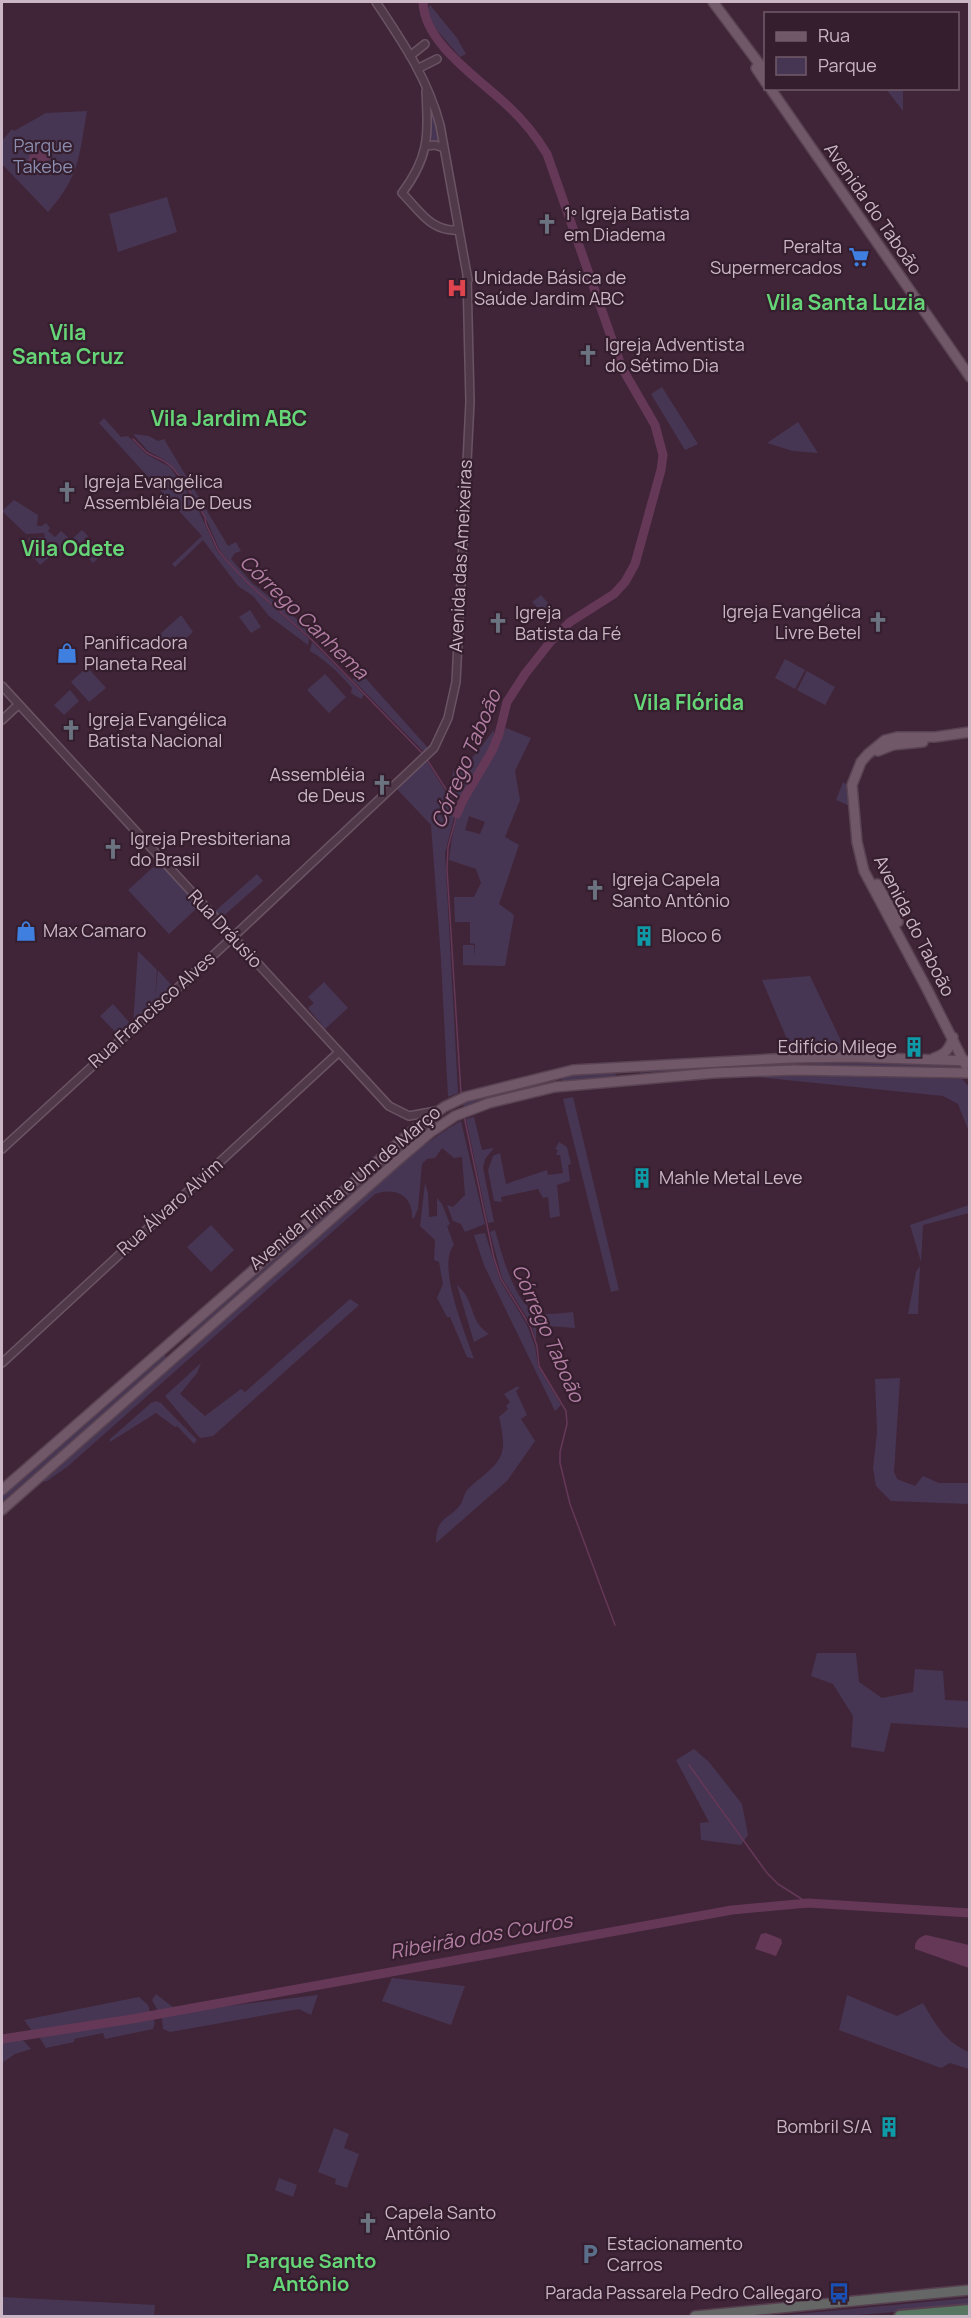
<svg xmlns="http://www.w3.org/2000/svg" width="971" height="2318" viewBox="0 0 971 2318" font-family="Manrope,sans-serif">
<rect width="100%" height="100%" fill="#402538"/>
<path fill="#473653" fill-rule="evenodd" d="M430 5 457 38 466 54 460 57 435 28 427 10Z
M886 89H903V111Z
M87 111C79 156 80 176 48 212L2 164V141L12 129 14 131 46 113Z
M432 114 441 145 431 142 428 144Z
M167 197 177 232 118 252 109 214Z
M662 387 698 444 685 450 651 394Z
M104 418 121 437 128 436 146 454 170 467 197 507 217 551 249 585 309 639 308 645 269 616 253 596 238 586 203 540 175 567 172 564 202 536 99 423Z
M798 422 818 453 793 451 767 443Z
M133 434 149 436 158 441 164 439 228 546 236 542 241 551 235 553 231 559 252 583 308 628 310 637 249 584 229 562 219 549 205 516 184 481 163 459 148 451Z
M14 500 38 515 37 526H42L46 523 50 528 48 531 55 537 61 531 71 540 82 530 88 536 79 545 74 541 61 553 58 550 40 565 28 551 33 546 28 541 29 538 45 537 44 533 26 534 2 511Z
M88 537 103 553 93 563 78 547Z
M541 595 553 609 545 615 532 602Z
M250 610 261 627 251 633 239 617Z
M181 615 193 632 178 646 172 639 166 645 158 636Z
M312 642 364 695 361 699 351 693 352 688C339 673 327 661 310 651Z
M785 659 805 670 795 689 775 678Z
M87 667 106 688 89 702 71 682Z
M807 671 835 687 825 705 797 690Z
M361 673 428 748 424 752 356 683 352 679Z
M325 674 346 697 329 713 307 690Z
M70 690 79 701 64 715 54 705Z
M506 728 531 738 515 771 520 800 505 837 519 845 499 904 514 915 505 966 463 965V945H474L475 957V944L470 943V922H455L454 897H474L481 883 476 869 449 860C452 840 454 812 469 796ZM469 816 485 822 480 834 465 830Z
M494 730C495 752 469 782 458 801L451 789 453 771 465 767Z
M426 760 455 807V814L445 853 458 1093 448 1097 441 959 431 825 395 787Z
M843 782 848 786 850 806 836 800Z
M160 861 197 904 195 910 169 934 128 890Z
M257 874 263 881 220 919 214 912Z
M138 951 157 970 155 999 158 970 174 988 133 1025Z
M810 976 846 1051H792L762 980Z
M324 982 348 1008 325 1029 308 1008 314 1003 308 997Z
M113 1004 130 1023 118 1035 100 1016Z
M786 1059V1064L640 1073V1069Z
M840 1060 956 1066 959 1069 811 1067 812 1063H836Z
M615 1069 616 1077 562 1084 561 1076Z
M800 1074 962 1079 969 1087V1132L958 1104 943 1096 757 1077Z
M531 1083 532 1087 486 1099 464 1109 463 1102Z
M573 1097 619 1290 611 1292 563 1099Z
M474 1117 482 1150 494 1148 485 1159 483 1168 494 1222 488 1223 466 1119Z
M461 1121 485 1224 465 1232 461 1224 453 1221 447 1205 453 1207 465 1195 462 1157 454 1158 442 1148 435 1158 427 1159 422 1164 418 1209 414 1218H412C413 1195 395 1187 375 1194L67 1467 47 1481 40 1482C127 1404 216 1328 304 1251 355 1206 402 1155 461 1121Z
M428 1125 433 1127 191 1336 188 1333Z
M559 1142 567 1147 571 1164 568 1165 570 1181 557 1185 560 1216 550 1218 548 1197 543 1198 538 1189 501 1197 502 1202 494 1201 488 1170 493 1156 500 1153 506 1184 547 1170 548 1175 563 1173 560 1155H556L558 1150 555 1149Z
M425 1183 428 1193 429 1217 437 1216V1198L442 1204 450 1224 447 1226 454 1245C436 1266 466 1334 474 1359L467 1357 450 1317H447L437 1298 443 1284 439 1262 434 1260 435 1240 420 1226Z
M969 1205V1213L923 1225 921 1262 910 1225Z
M211 1225 234 1250 211 1272 187 1247Z
M495 1230C501 1251 514 1303 536 1312 546 1316 562 1313 573 1312L575 1328 536 1325V1341L531 1324 502 1278 490 1232Z
M485 1233 500 1280 527 1325 535 1346 538 1366 561 1405 555 1411 484 1265 474 1235Z
M920 1266 918 1314H908L916 1272Z
M457 1285C476 1301 468 1320 489 1334L474 1342Z
M350 1299 359 1305 213 1436 200 1438 165 1396 201 1363 197 1373 180 1394 205 1416 241 1389 245 1392Z
M163 1353 167 1358 2 1502V1494Z
M900 1378 894 1472 897 1479 915 1486 923 1476 939 1483H969V1504L891 1501 876 1486 873 1468 877 1432 875 1379Z
M518 1386 519 1388 516 1391 527 1415 521 1419 535 1441 507 1481 436 1543C436 1514 452 1520 462 1502 464 1496 465 1491 471 1486 501 1461 509 1458 499 1417L508 1409 506 1406 510 1402 504 1394Z
M156 1401 161 1403 197 1440 194 1444 177 1426 175 1427 156 1413 110 1442V1439L151 1403Z
M817 1653H856L859 1682 882 1698 913 1692 915 1669 943 1671 945 1700 969 1701V1728L891 1723 884 1752 851 1747 853 1716 833 1684 811 1676Z
M694 1749 709 1762 742 1804 748 1835 741 1845 701 1840 700 1823 709 1822 676 1760Z
M392 1978 465 1986 451 2025 382 2001Z
M156 1994 179 2012 318 1995 311 2015 299 2009 170 2032 163 2029 162 2019 152 2000Z
M847 1995 897 2016 923 2003C936 2025 944 2041 969 2052V2069L950 2063 941 2068 839 2030Z
M139 1997 148 2005 150 2012 32 2031 24 2020Z
M151 2017 155 2022 153 2029 105 2039 103 2033 74 2039V2042L46 2048 38 2035Z
M21 2038 31 2049 15 2054 2 2063V2040Z
M334 2128 349 2134 344 2148 359 2154 347 2188 335 2184 336 2179 318 2172Z
M279 2178 297 2185 293 2197 275 2190Z
M2 2297 155 2305 154 2316H2Z
M969 2298V2306L845 2316H775Z"/>
<path fill="#653858" d="M35 145 52 148 50 159 38 169 27 162Z
M766 1933 781 1939 782 1943 776 1956 755 1949 761 1934Z
M926 1935 969 1945V1968L915 1949C914 1942 919 1937 926 1935Z"/>
<g fill="none" stroke-linecap="round" stroke-linejoin="round">
<path stroke="#653858" stroke-width="1.5" d="M133 439 147 453 162 460 172 467 183 481 205 517 206 524 218 550 228 562 249 584 313 641 423 754
M426 758 456 805 457 814 448 847 447 869 461 1094
M464 1116 494 1258 501 1279 530 1326 537 1346 539 1366 566 1411 567 1424 560 1452V1463L570 1504 615 1625
M689 1765 767 1873 778 1884 808 1903"/>
<path stroke="#653858" stroke-width="9" d="M423 2C424 44 480 79 509 107 524 121 536 136 547 154L622 368 655 425 663 455 661 470 635 564 625 582 614 594 570 622 551 641 525 674 507 702 499 734 492 751 463 800 457 814
M2 2039 132 2019 732 1910 808 1903 970 1913"/>
<g stroke="#6a5464" stroke-width="10">
<path id="tertiary" d="M376 2C403 43 427 77 440 125L468 280
M410 56 425 44
M419 68 437 59
M426 91C428 135 430 156 402 193 420 211 431 232 458 230
M426 146 435 145 444 148
M2 686 389 1106 409 1116 436 1111
M2 720 18 705
M2 1149 232 938 434 748 448 718 456 682 470 402 467 277
M2 1363 339 1052"/>
</g>
<g stroke="#594352" stroke-width="12">
<path id="primary" d="M713 2 766 73
M756 68 766 83
M770 88 970 377
M878 751 893 745 923 742
M877 884 898 922
M934 1058C945 1054 950 1049 953 1037
M965 1064 926 987 864 871 857 842 852 785 861 762 868 754 885 740 897 737H935L970 732
M2 1490 411 1132 444 1107 465 1097 573 1070 791 1058 851 1057 970 1061
M2 1510 397 1161 431 1132 455 1116 489 1103 555 1087 713 1073 794 1070 970 1073"/>
</g>
<g stroke="#574151" stroke-width="12">
<path id="trunk" d="M695 2316 970 2290"/>
</g>
<g stroke="#574151" stroke-width="14">
<path id="motorway" d="M900 2316 970 2310"/>
</g>
<use href="#tertiary" stroke="#503a49" stroke-width="7"/>
<use href="#primary" stroke="#705869" stroke-width="9"/>
<use href="#trunk" stroke="#646765" stroke-width="9"/>
<use href="#motorway" stroke="#577661" stroke-width="10"/>
</g>
<defs>
<g id="church-bare" transform="scale(1.62)"><path d="M-1.2-6h2.4v3.5h3.3v2.4h-3.3V6h-2.4V-.1h-3.3v-2.4h3.3Z" fill="#6b7280" stroke="#351e2e" stroke-width="2.5" paint-order="stroke"/></g>
<g id="supermarket-bare" transform="scale(1.62)"><path d="M-6-5.5h2.5l.6 2H6L4.5 2H-2.5L-4.4-4H-6ZM-1.5 3.2a1.3 1.3 0 1 0 .1 0ZM3 3.2a1.3 1.3 0 1 0 .1 0Z" fill="#3f7fe0" stroke="#351e2e" stroke-width="2.5" paint-order="stroke"/></g>
<g id="hospital-bare" transform="scale(1.62)"><path d="M-5-5h3v3.5h4V-5h3V5h-3V1.5h-4V5h-3Z" fill="#e0444e" stroke="#351e2e" stroke-width="2.5" paint-order="stroke"/></g>
<g id="shop-bare" transform="scale(1.62)"><path d="M-5-2.5h2.3a2.7 3.5 0 0 1 5.4 0H5L5.5 6h-11ZM-1.5-2.5h3a1.5 2.3 0 0 0-3 0Z" fill="#3f7fe0" stroke="#351e2e" stroke-width="2.5" paint-order="stroke"/></g>
<g id="building-bare" transform="scale(1.62)"><path d="M-4-6H4V6H1V3H-1V6H-4ZM-2.5-4.3h1.7v1.8h-1.7ZM.8-4.3h1.7v1.8H.8ZM-2.5-1h1.7V.8h-1.7ZM.8-1h1.7V.8H.8Z" fill="#0f9aa8" stroke="#351e2e" stroke-width="2.5" paint-order="stroke"/></g>
<g id="parking-bare" transform="scale(1.62)"><path d="M-3.5-5.5H1a3.5 3.5 0 0 1 0 7H-1V5.5H-3.5ZM-1-3.4V-.6H.8a1.4 1.4 0 0 0 0-2.8Z" fill="#5c6f8a" stroke="#351e2e" stroke-width="2.5" paint-order="stroke"/></g>
<g id="bus-bare" transform="scale(1.62)"><path d="M-5-6H5V4H4V6H2V4H-2V6H-4V4H-5ZM-3.5-4V0h7V-4ZM-3.5 1.2v1.5H-2V1.2ZM2 1.2v1.5H3.5V1.2Z" fill="#1a4fb4" stroke="#351e2e" stroke-width="2.5" paint-order="stroke"/></g>
</defs>
<g fill-rule="evenodd">
<use href="#church-bare" x="547" y="224"/>
<use href="#supermarket-bare" x="859" y="257"/>
<use href="#hospital-bare" x="457" y="288"/>
<use href="#church-bare" x="588" y="355"/>
<use href="#church-bare" x="67" y="492"/>
<use href="#church-bare" x="878" y="622"/>
<use href="#church-bare" x="498" y="623"/>
<use href="#shop-bare" x="67" y="653"/>
<use href="#church-bare" x="71" y="730"/>
<use href="#church-bare" x="382" y="785"/>
<use href="#church-bare" x="113" y="849"/>
<use href="#church-bare" x="595" y="890"/>
<use href="#shop-bare" x="26" y="931"/>
<use href="#building-bare" x="644" y="936"/>
<use href="#building-bare" x="914" y="1047"/>
<use href="#building-bare" x="642" y="1178"/>
<use href="#building-bare" x="889" y="2127"/>
<use href="#church-bare" x="368" y="2223"/>
<use href="#parking-bare" x="590" y="2254"/>
<use href="#bus-bare" x="839" y="2293"/>
</g>
<g text-anchor="middle" stroke-width="4.5" stroke-linejoin="round" paint-order="stroke">
<g font-size="18" fill="#8a8daf" stroke="#351e2e">
<text x="43" y="152">Parque<tspan x="43" dy="21">Takebe</tspan></text>
</g>
<g font-size="18" fill="#cab6c4" stroke="#351e2e">
<text transform="translate(873 209) rotate(55)" y="6">Avenida do Taboão</text>
<text transform="translate(461 556) rotate(-87)" y="6">Avenida das Ameixeiras</text>
<text transform="translate(914 926) rotate(63)" y="6">Avenida do Taboão</text>
<text transform="translate(225 929) rotate(47)" y="6">Rua Dráusio</text>
<text transform="translate(152 1010) rotate(-42)" y="6">Rua Francisco Alves</text>
<text transform="translate(345 1188) rotate(-40)" y="6">Avenida Trinta e Um de Março</text>
<text transform="translate(170 1207) rotate(-42)" y="6">Rua Álvaro Alvim</text>
</g>
<g font-size="18" fill="#cab6c4" stroke="#351e2e" text-anchor="start">
<text x="564" y="220">1º Igreja Batista<tspan x="564" dy="21">em Diadema</tspan></text>
<text x="842" y="253" text-anchor="end">Peralta<tspan x="842" dy="21">Supermercados</tspan></text>
<text x="474" y="284">Unidade Básica de<tspan x="474" dy="21">Saúde Jardim ABC</tspan></text>
<text x="605" y="351">Igreja Adventista<tspan x="605" dy="21">do Sétimo Dia</tspan></text>
<text x="84" y="488">Igreja Evangélica<tspan x="84" dy="21">Assembléia De Deus</tspan></text>
<text x="861" y="618" text-anchor="end">Igreja Evangélica<tspan x="861" dy="21">Livre Betel</tspan></text>
<text x="515" y="619">Igreja<tspan x="515" dy="21">Batista da Fé</tspan></text>
<text x="84" y="649">Panificadora<tspan x="84" dy="21">Planeta Real</tspan></text>
<text x="88" y="726">Igreja Evangélica<tspan x="88" dy="21">Batista Nacional</tspan></text>
<text x="365" y="781" text-anchor="end">Assembléia<tspan x="365" dy="21">de Deus</tspan></text>
<text x="130" y="845">Igreja Presbiteriana<tspan x="130" dy="21">do Brasil</tspan></text>
<text x="612" y="886">Igreja Capela<tspan x="612" dy="21">Santo Antônio</tspan></text>
<text x="43" y="937">Max Camaro</text>
<text x="661" y="942">Bloco 6</text>
<text x="897" y="1053" text-anchor="end">Edifício Milege</text>
<text x="659" y="1184">Mahle Metal Leve</text>
<text x="872" y="2133" text-anchor="end">Bombril S/A</text>
<text x="385" y="2219">Capela Santo<tspan x="385" dy="21">Antônio</tspan></text>
<text x="607" y="2250">Estacionamento<tspan x="607" dy="21">Carros</tspan></text>
<text x="822" y="2299" text-anchor="end">Parada Passarela Pedro Callegaro</text>
</g>
<g font-size="20" font-style="italic" fill="#b27ea3" stroke="#351e2e">
<text transform="translate(304 617) rotate(44)" y="7">Córrego Canhema</text>
<text transform="translate(466 759) rotate(-67)" y="7">Córrego Taboão</text>
<text transform="translate(548 1333) rotate(66)" y="7">Córrego Taboão</text>
<text transform="translate(481 1936) rotate(-10)" y="7">Ribeirão dos Couros</text>
</g>
<g font-size="20" font-weight="bold" fill="#66d577" stroke="#351e2e">
<text x="311" y="2268">Parque Santo<tspan x="311" dy="23">Antônio</tspan></text>
</g>
<g font-size="21" font-weight="bold" fill="#66d577" stroke="#351e2e">
<text x="846" y="310">Vila Santa Luzia</text>
<text x="68" y="340">Vila<tspan x="68" dy="24">Santa Cruz</tspan></text>
<text x="229" y="426">Vila Jardim ABC</text>
<text x="73" y="556">Vila Odete</text>
<text x="689" y="710">Vila Flórida</text>
</g>
</g>
<rect width="971" height="2318" fill="none" stroke="#cab6c4" stroke-width="6"/>
<rect x="764" y="12" width="195" height="78" fill="#351e2e" stroke="#715b6a" stroke-width="1.5"/>
<rect x="776" y="32" width="30" height="9" fill="#705869" stroke="#715b6a" stroke-width="1.5"/>
<text x="818" y="42" font-size="18" fill="#cab6c4">Rua</text>
<rect x="776" y="57" width="30" height="18" fill="#473653" stroke="#715b6a" stroke-width="1.5"/>
<text x="818" y="72" font-size="18" fill="#cab6c4">Parque</text>
</svg>
